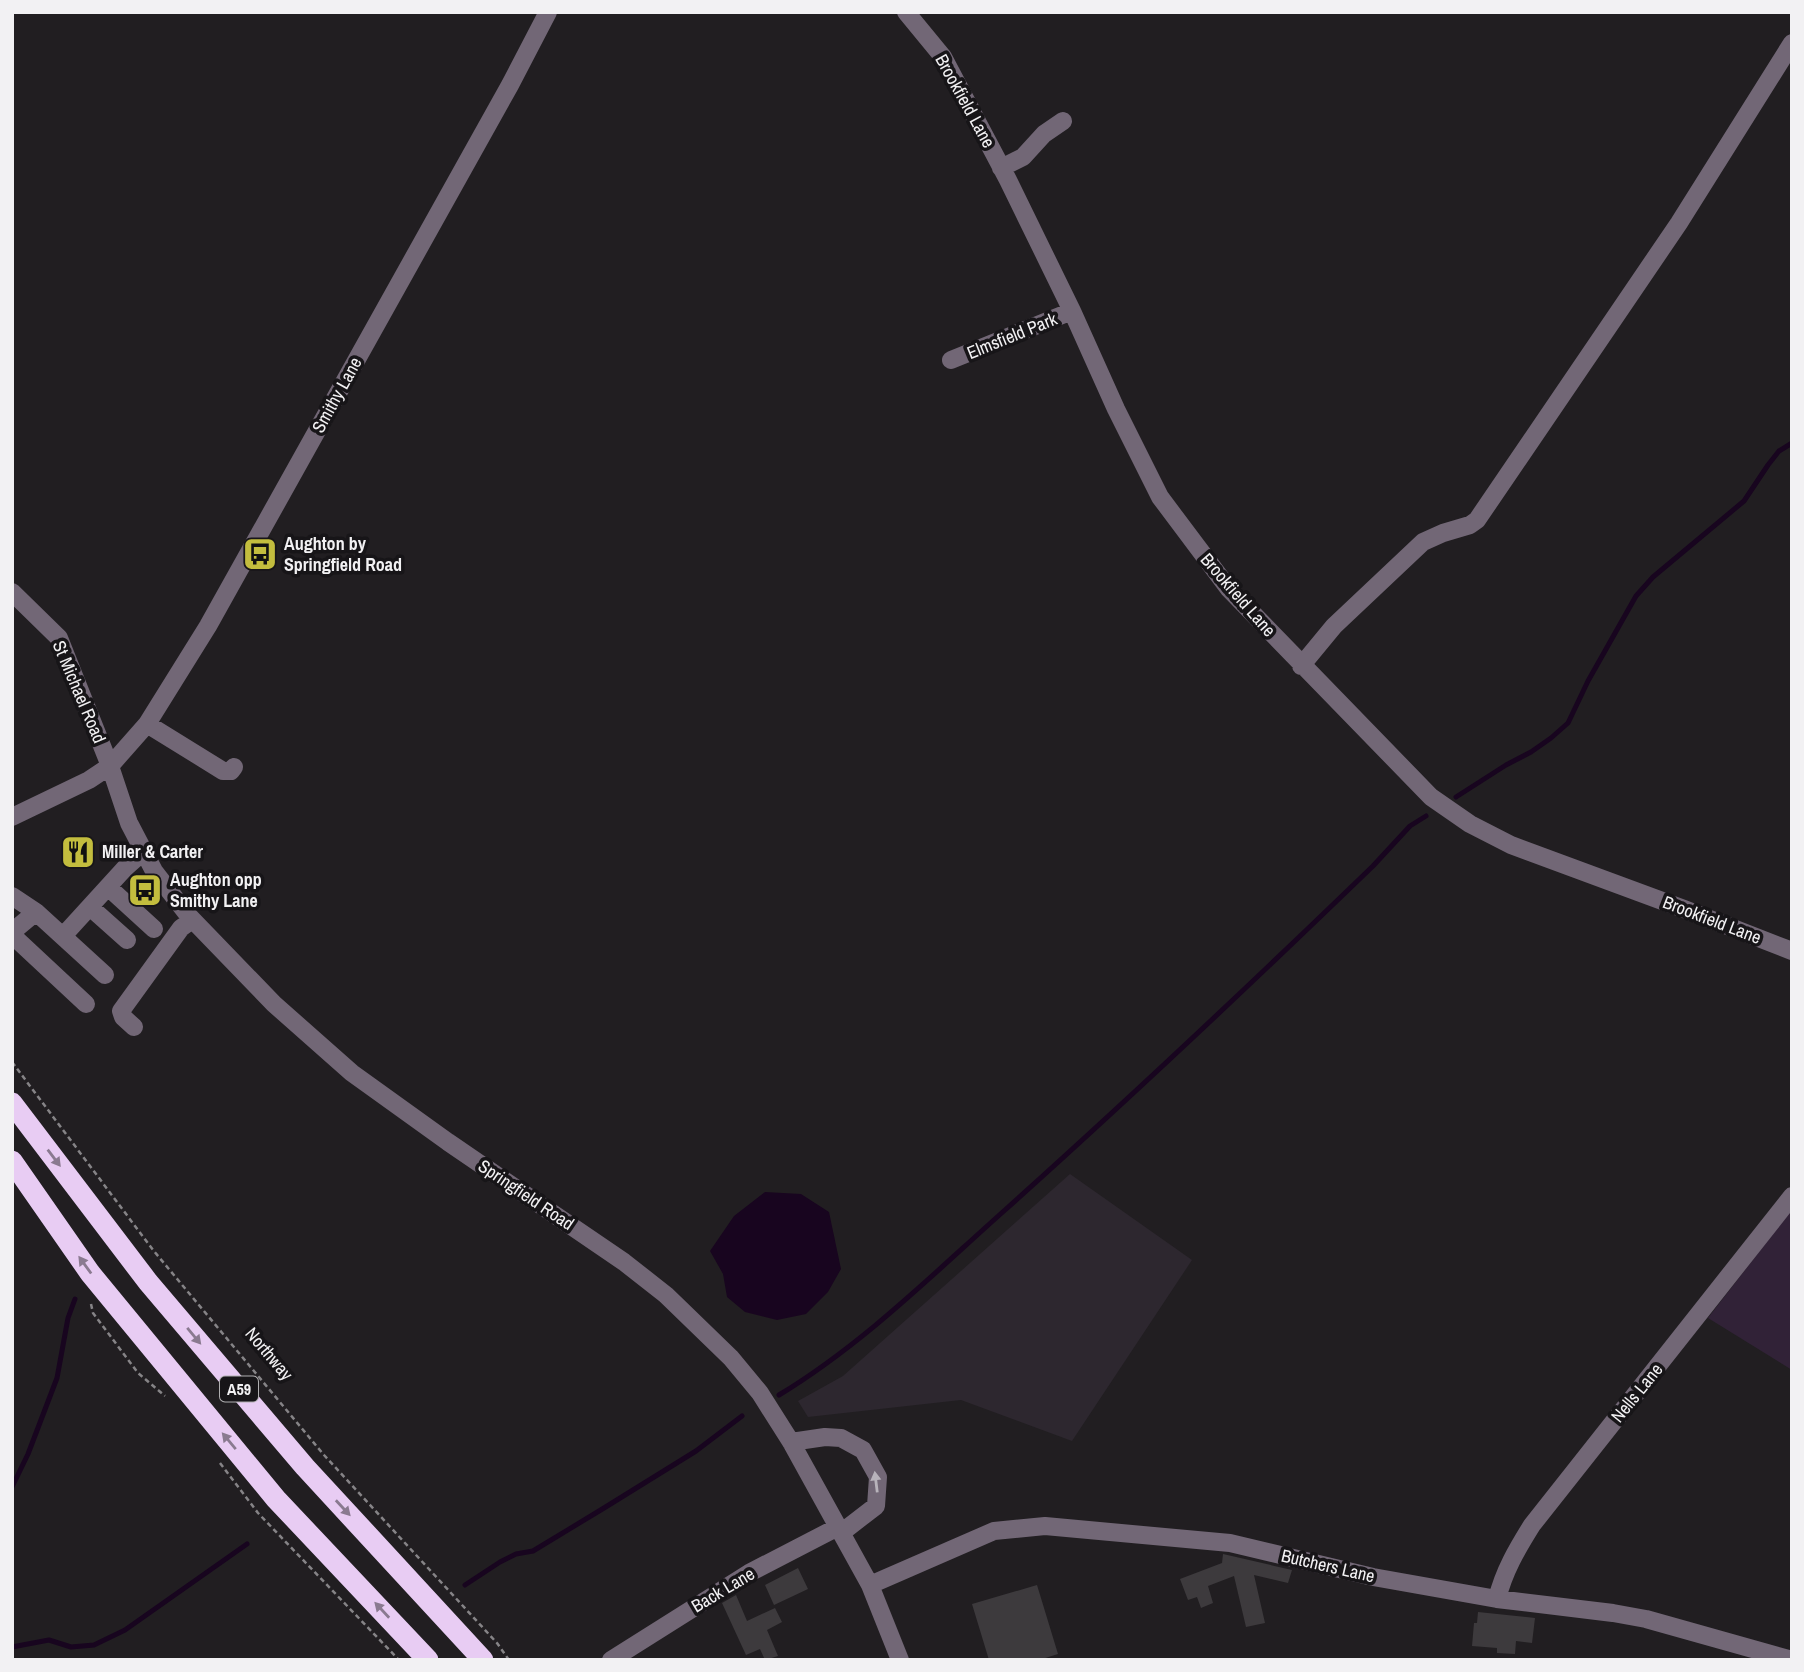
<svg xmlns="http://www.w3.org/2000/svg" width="1804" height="1672" viewBox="0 0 1804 1672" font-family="'Archivo Narrow',sans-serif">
<rect width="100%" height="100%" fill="#211e21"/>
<path fill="#2d272f" d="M1070 1174 1192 1260 1072 1441 961 1400 808 1417 798 1401 843 1376Z"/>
<path fill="#312237" d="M1792 1209V1370L1708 1318Z"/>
<path fill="#18051f" d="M765 1192 801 1194 829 1212 841 1269 828 1292 806 1314 777 1320 745 1312 727 1297 723 1274 710 1251 734 1216Z"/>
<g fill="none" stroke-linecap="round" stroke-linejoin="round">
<path stroke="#18051f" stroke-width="5" d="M1456 797 1506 765 1531 752 1551 738 1568 723 1588 681 1636 596 1653 577 1744 501 1768 465 1779 451 1792 443
M779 1395C863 1344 932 1275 1005 1210 1130 1098 1252 983 1373 866L1410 826 1426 816
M12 1487 28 1454 57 1378 68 1318 75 1299
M465 1585 500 1562 516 1554 533 1551 604 1508 696 1451 742 1416
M12 1647 49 1640 71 1647 94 1645 125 1630 247 1544"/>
</g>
<path fill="#3d3a3d" d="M1223 1554 1292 1570 1288 1583 1254 1575 1265 1623 1246 1627 1234 1576 1208 1586 1213 1603 1201 1608 1197 1597 1188 1600 1180 1579 1222 1563Z
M798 1568 808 1589 774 1605 765 1585Z
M1037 1585 1058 1654 1039 1660H989L972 1604Z
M736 1595 747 1621 775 1608 782 1622 767 1630 778 1656 765 1660 760 1649 746 1655 722 1603Z
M1478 1612 1535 1618 1532 1643 1516 1641 1515 1654 1497 1653V1648L1472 1646 1474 1623H1477Z"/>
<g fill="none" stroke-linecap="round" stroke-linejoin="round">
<path stroke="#868487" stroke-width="2.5" stroke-dasharray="5 3.5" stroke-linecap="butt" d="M12 1062 153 1250 324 1455 497 1643 509 1660
M91 1304 93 1313 138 1373 165 1396
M220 1463 258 1513 399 1660"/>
<path stroke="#726776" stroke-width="18" d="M906 12 943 57 1008 180 1072 311 1116 409 1160 497 1229 589 1431 797 1470 824 1511 845 1684 909 1792 951
M1001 168 1023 157 1044 134 1063 121
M951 360 1072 311
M12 592 59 638 110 766 129 823 154 871 188 915 274 1004 352 1073 448 1142 624 1262 666 1295 731 1358 760 1393 791 1442 870 1585 900 1660
M1301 666 1334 626 1423 542 1443 533 1470 525 1477 520 1679 223 1792 43
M147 724 223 771H231L234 767
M12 817 89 780 110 766 147 724 208 626 510 85 548 12
M108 887 154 929
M12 896 36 912 12 932
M90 907 127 940
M36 912 105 975
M12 935 86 1004
M63 936 125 868 143 852
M134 1027 123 1017 121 1011 181 928 192 920
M791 1442 825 1437 841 1438 863 1450 878 1477 876 1506 841 1533
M870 1585 994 1531 1045 1526 1230 1543 1373 1577 1497 1599 1613 1613 1646 1619 1792 1660
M1497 1599C1504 1571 1517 1549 1532 1525L1792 1196
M611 1660 749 1573 838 1527"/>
<path stroke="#e8ccf3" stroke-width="21" d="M12 1103 148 1282 305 1467 483 1660
M12 1161 90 1273 276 1499 428 1660"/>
</g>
<defs><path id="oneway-solid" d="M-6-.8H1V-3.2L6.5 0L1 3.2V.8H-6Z" transform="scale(1.75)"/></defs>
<g fill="#8a7a90">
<use href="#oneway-solid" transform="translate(54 1158) rotate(53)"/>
<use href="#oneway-solid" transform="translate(85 1265) rotate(-126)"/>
<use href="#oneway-solid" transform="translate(194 1336) rotate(50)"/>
<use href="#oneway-solid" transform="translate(229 1441) rotate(-130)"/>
<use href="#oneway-solid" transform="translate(343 1508) rotate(47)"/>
<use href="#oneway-solid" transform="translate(382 1610) rotate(-133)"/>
</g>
<use fill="#b8b3bb" href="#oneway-solid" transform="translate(876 1482) rotate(-97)"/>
<defs>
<g id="bus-square" transform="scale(1.75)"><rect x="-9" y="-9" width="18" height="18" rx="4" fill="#c3bd3e" stroke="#171518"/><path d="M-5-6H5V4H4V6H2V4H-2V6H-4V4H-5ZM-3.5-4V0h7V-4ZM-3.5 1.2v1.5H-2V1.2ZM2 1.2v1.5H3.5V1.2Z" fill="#111"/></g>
<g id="restaurant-square" transform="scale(1.75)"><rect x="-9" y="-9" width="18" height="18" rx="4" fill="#c3bd3e" stroke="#171518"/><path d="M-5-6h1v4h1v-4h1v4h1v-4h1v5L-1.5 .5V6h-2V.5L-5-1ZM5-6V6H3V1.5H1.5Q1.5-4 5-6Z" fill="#111"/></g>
</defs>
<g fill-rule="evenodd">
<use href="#bus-square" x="260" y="554"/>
<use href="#restaurant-square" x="78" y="852"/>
<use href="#bus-square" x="145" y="890"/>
</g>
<g text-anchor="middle" stroke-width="7" stroke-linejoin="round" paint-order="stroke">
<rect fill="#171518" stroke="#b0afb1" stroke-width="2" x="220" y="1376.5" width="38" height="25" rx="5"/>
<g font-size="16" font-weight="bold" fill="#f2f1f3">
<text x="239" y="1395">A59</text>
</g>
<g font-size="18" fill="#f2f1f3" stroke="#171518">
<text transform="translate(965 101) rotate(61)" y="6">Brookfield Lane</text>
<text transform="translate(1012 336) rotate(-22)" y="6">Elmsfield Park</text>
<text transform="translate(337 395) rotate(-61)" y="6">Smithy Lane</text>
<text transform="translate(1238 595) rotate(49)" y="6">Brookfield Lane</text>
<text transform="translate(79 692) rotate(67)" y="6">St Michael Road</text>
<text transform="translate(1712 920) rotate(21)" y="6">Brookfield Lane</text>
<text transform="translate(526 1195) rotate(34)" y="6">Springfield Road</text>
<text transform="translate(269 1354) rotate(50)" y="6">Northway</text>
<text transform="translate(1637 1393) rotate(-51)" y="6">Nells Lane</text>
<text transform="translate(1328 1566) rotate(13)" y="6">Butchers Lane</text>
<text transform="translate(723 1590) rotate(-31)" y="6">Back Lane</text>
</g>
<g font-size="18" font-weight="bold" fill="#f2f1f3" stroke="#171518" text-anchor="start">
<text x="284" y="550">Aughton by<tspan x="284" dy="21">Springfield Road</tspan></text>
<text x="102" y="858">Miller &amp; Carter</text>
<text x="170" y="886">Aughton opp<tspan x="170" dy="21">Smithy Lane</tspan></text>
</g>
</g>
<rect width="1804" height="1672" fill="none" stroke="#f2f1f3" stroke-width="28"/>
</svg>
